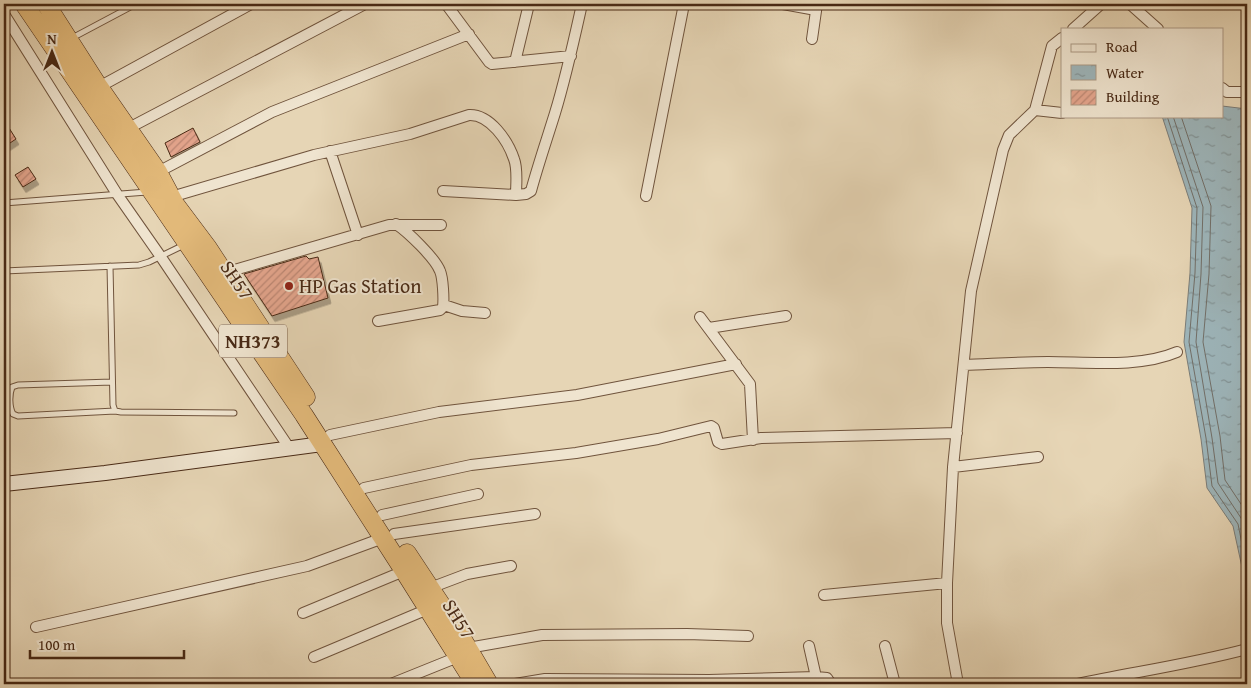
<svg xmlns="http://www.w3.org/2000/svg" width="1251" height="688" viewBox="0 0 1251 688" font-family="'Gentium Book Plus',serif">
<defs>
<pattern id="water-ripples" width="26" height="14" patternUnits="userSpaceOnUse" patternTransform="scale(1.25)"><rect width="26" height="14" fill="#9db5ba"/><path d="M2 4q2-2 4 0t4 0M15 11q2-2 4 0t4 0" fill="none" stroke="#829396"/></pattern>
<pattern id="building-hatch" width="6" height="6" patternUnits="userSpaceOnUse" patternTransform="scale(1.25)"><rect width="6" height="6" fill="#e5a68e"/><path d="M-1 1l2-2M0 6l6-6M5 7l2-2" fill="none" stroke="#bc8773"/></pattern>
<filter id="shadow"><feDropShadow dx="3" dy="5.5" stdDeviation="0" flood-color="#0004"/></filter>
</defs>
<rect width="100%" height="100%" fill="#e6d5b5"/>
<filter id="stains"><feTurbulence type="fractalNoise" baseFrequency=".004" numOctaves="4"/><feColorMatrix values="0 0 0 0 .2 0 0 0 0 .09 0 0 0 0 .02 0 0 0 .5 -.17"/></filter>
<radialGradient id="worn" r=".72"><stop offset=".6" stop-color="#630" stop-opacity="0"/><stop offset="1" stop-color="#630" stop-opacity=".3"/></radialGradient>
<path fill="url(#water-ripples)" stroke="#7b7d78" d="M1222 106 1247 109V586L1245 581 1233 526 1207 488 1201 439 1184 342 1190 273 1192 208 1162 116H1222Z"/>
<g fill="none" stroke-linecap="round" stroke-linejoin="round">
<path stroke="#726f68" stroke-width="1" d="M1167 116 1197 208 1195 273 1189 342 1206 438 1212 486 1238 524 1247 569
M1173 116 1203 207 1201 274 1196 342 1212 438 1218 483 1243 521 1247 537
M1181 116 1211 206 1209 274 1203 342 1220 436 1225 480 1247 513"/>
</g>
<path fill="url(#building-hatch)" stroke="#482915" filter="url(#shadow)" d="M4 120 16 139 4 147Z
M193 128 200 142 171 157 165 143Z
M28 167 36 179 23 187 15 175Z
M306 256 309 259 318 257 328 298 272 316 244 274Z"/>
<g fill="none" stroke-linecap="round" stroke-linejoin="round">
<g stroke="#70543d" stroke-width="7">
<path id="lane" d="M72 38 136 4
M4 203 147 192
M110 266 113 405 115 411 121 412 234 413
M4 271 139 265 149 262 184 245
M112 382 18 385 12 387C9 394 9 407 13 414L18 416 115 411"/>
</g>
<g stroke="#70543d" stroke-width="12">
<path id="street" d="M446 4 489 62 492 64 571 56
M783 4 816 10
M1130 4 1158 29
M4 14 117 194 161 257 290 449
M1073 29 1101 4
M812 39 817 4
M515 62 529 4
M99 87 251 4
M1222 88 1227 92H1247
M1035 110 1062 113
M127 129 365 4
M330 151 358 235
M158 172 272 112 469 34
M443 191 516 195 526 194 531 191C538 165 547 139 555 113 566 77 574 40 582 4
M646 196 684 4
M171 197 314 155 410 134 469 115C490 114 508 141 514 159 518 169 516 184 516 195
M224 273 389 225H441
M444 305 462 311 485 313
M700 317 750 384 753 440
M378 321 440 310 443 307C444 299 443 278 440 271 435 258 408 232 396 224
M709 328 786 316
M964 365C992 364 1020 362 1048 362 1088 362 1140 368 1177 352
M330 435 439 412 577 395 736 364
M953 467 1038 457
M364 488 471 465 576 453 658 439 711 426 714 428 718 442 722 444 761 438 957 433
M382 515 478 494
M394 534 535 514
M430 588 467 574 511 566
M824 595 947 583
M303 613 404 571
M36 627 307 566 383 538
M809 646 816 677
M885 646 895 684
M468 648 542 635 687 634 748 636
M314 657 428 609
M391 684 458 657
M515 684 545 679 709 680 816 677 827 678 831 684
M958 684 947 623V583L953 467 971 291 1003 150 1009 135 1035 110 1052 46 1062 38
M1077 684C1134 672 1191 664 1247 649"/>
</g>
<g stroke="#482915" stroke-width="16">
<path id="secondary" d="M4 484 105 473 322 444"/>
</g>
<g stroke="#482915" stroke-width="19">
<path id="highway" d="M24 4 304 415 404 571 475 684
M46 4 99 87 158 172 175 204 208 248 306 397
M407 553 452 621 489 684"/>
</g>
<use href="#lane" stroke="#efe4cf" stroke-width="5"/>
<use href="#street" stroke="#efe4cf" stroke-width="10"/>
<use href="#secondary" stroke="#efe4cf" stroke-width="14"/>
<use href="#highway" stroke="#e3ba7a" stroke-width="18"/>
</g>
<circle fill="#8f2418" stroke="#efe4cf" stroke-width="2" cx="289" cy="286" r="5"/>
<g text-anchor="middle" stroke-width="4" stroke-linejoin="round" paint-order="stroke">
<rect fill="#efe4cf" stroke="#7a614d" stroke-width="1" x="219" y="324.5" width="68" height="33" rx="4"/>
<g font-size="19" font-weight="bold" fill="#482915">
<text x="253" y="348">NH373</text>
</g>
<g font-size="20" fill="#482915" stroke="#efe4cf">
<text transform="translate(237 280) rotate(56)" y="7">SH57</text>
<text transform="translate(459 619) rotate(58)" y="7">SH57</text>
</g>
<g font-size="20" fill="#482915" stroke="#efe4cf" text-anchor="start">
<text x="299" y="293">HP Gas Station</text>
</g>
</g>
<rect width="1251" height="688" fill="none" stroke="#e6d5b5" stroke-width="20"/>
<rect x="5" y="5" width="1241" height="678" fill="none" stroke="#482915" stroke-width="2.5"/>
<rect x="10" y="10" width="1231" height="668" fill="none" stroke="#482915"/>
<rect x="1061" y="28" width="162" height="90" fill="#efe4cf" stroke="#ac9985"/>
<rect x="1071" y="44" width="25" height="8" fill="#efe4cf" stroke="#ac9985"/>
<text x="1106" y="52" font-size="15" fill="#482915">Road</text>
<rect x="1071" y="65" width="25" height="15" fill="url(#water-ripples)" stroke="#ac9985"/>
<text x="1106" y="78" font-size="15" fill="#482915">Water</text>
<rect x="1071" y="90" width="25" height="15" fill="url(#building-hatch)" stroke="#ac9985"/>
<text x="1106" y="102" font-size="15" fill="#482915">Building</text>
<g transform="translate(52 52)" stroke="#efe4cf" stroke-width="4" paint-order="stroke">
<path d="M0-4L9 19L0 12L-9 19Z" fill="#482915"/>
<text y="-8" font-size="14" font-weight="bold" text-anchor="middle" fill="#482915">N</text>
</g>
<path d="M30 650v8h154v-8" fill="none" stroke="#482915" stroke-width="2.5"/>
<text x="38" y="650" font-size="15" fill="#482915" stroke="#efe4cf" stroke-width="4" paint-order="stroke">100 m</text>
<rect width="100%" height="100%" filter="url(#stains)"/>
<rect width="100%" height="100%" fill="url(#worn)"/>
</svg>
